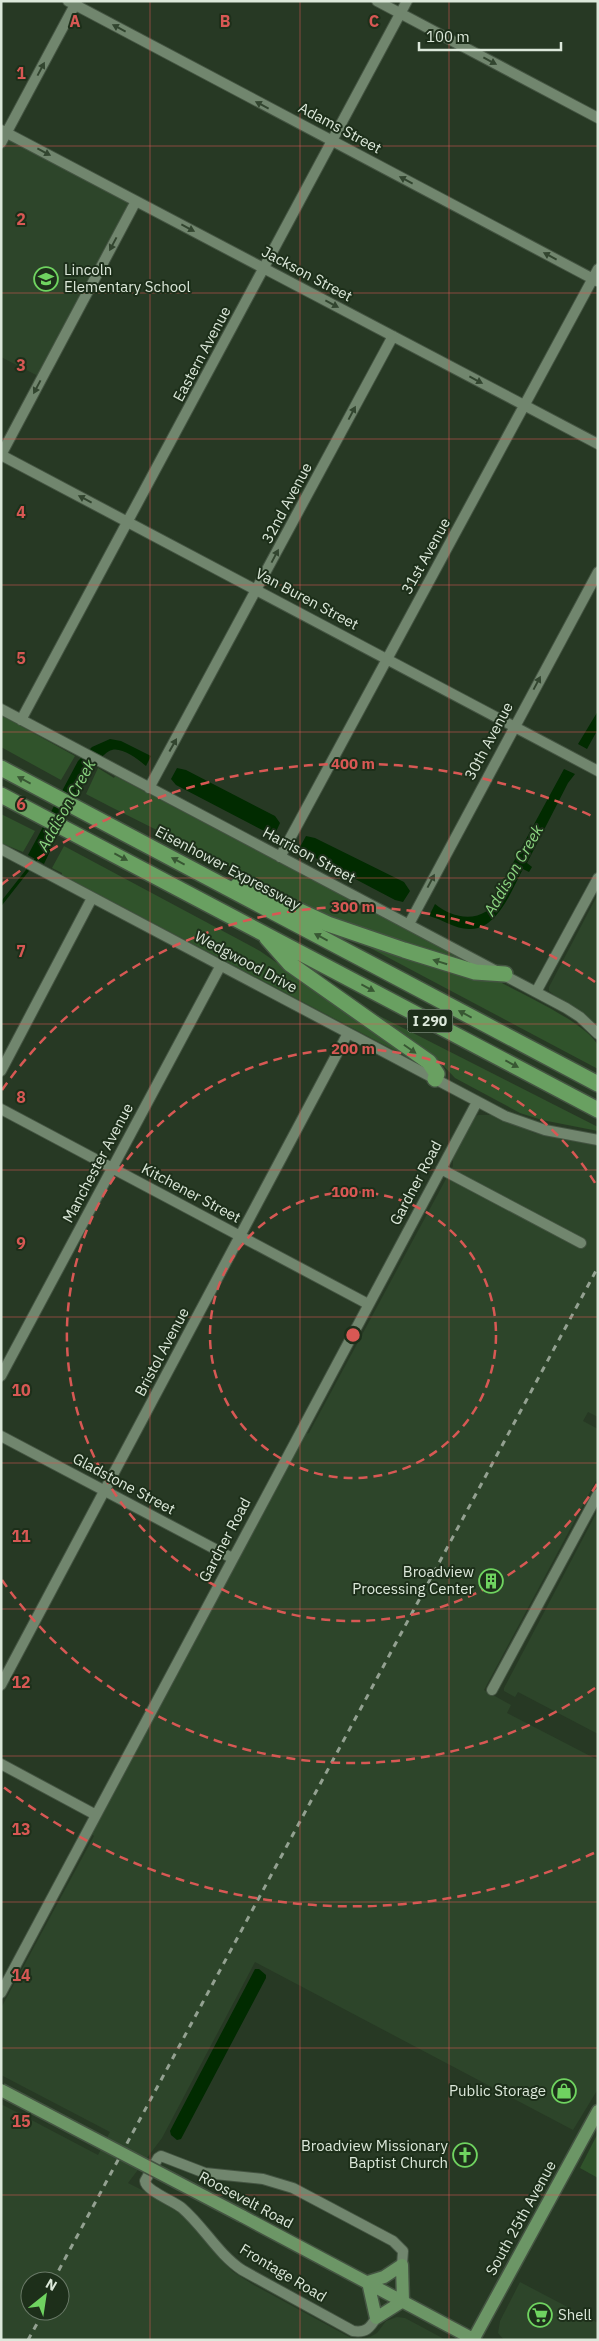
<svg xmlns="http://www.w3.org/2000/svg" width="599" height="2341" viewBox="0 0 599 2341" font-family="'IBM Plex Sans',sans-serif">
<rect width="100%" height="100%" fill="#273924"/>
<path fill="#2d452a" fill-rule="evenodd" d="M6 135 132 202 40 377 1 357V143Z
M598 894V1026L577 1009 554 995 549 991V987Z
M478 1115H492L534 1133 598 1146V1417L588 1412 583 1421 598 1429V1477L484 1690 511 1705 507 1713 598 1760V2089L573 2130 255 1962 162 2138 128 2183 170 2204 190 2221 232 2271 252 2284 351 2338 358 2340 370 2337 377 2333 386 2321 397 2317 405 2318 446 2340H1V2104L98 2155 110 2132 1 2075V2008L94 1836 91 1833 305 1434 309 1433 453 1166V1158L475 1117ZM30 2281H60V2311H30Z
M598 1510V1734L518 1692 515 1697 504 1691V1688Z
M520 2282 598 2323V2340H504L498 2333 500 2321Z"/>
<path fill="#30532b" d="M1 715 75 756 61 780 1 747Z
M98 768 114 778 115 776 472 964 353 929 109 806 86 794Z
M1 814 35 831 23 852 1 843Z
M64 846 260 951 426 1067 62 875V873L52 868Z
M359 942 502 980V983C522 994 590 1025 598 1046 599 1052 598 1063 598 1069Z
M352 1002 598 1127V1131L542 1120 520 1113 455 1078 433 1055 431 1057Z
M598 2133V2178L580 2168Z"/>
<path fill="#012b00" d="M598 711V729L587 749 578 744Z
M110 739 121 741 151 756 146 766C139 760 122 747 112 750 92 754 55 842 44 864L28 855 78 761 92 747Z
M177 768 186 770 275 816 280 823 275 834 266 832 176 785 171 779Z
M564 769 575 774 568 783 527 863 532 867 529 872 523 869C512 889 497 931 469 929 455 929 442 919 429 916L435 904C450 916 470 922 487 911Z
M306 836 315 838 404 882 410 891 403 902 395 900 306 853 300 847Z
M255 1969H259L266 1975V1978L181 2139 177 2140 171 2135 170 2131Z"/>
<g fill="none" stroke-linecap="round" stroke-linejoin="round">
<path stroke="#012b00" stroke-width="3" d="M1 904 38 857"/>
<g stroke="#445442" stroke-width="12">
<path id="minor" d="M68 1 597 281
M377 1 598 118
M1 130 598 444
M1 143 77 1
M1 455 598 771
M1 455 136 201
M1 709 566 1008 580 1017 598 1034
M21 720 407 1
M149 788 393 336
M1 849 505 1116 545 1130 598 1140
M280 857 598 269
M409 924 598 572
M536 992 598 878
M1 1071 92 898
M1 1109 368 1304
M441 1169 581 1243
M1 1376 221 965
M1 1436 232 1558
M1 1685 348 1033
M492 1690 598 1494
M1 1764 96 1815
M1 1993 477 1102
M376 2318C370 2328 366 2333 353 2331L242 2270C218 2254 204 2227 182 2208 174 2201 146 2191 145 2181L158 2158 161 2156 205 2173 263 2179 293 2188 393 2241 403 2251 402 2265"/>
</g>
<g stroke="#445442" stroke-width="15">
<path id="major" d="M242 2216 475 2340
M402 2265 403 2301
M368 2282 376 2318 403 2301
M368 2282 384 2277 402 2265
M473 2340 598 2111"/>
</g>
<g stroke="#445442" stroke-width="18">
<path id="highway" d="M1 768 598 1084
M1 795 598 1110
M237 886 259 892 328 924 404 950 475 972 505 974
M267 938 290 964 429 1062 437 1074 435 1079"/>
</g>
<use href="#minor" stroke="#71866e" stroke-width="10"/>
<use href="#major" stroke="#6c9666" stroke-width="12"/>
<use href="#highway" stroke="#69a061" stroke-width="15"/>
<path stroke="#93a191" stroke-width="3" stroke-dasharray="6 6" stroke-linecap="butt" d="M53 2281 598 1267
M28 2340 44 2311"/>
<g stroke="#445442" stroke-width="15" stroke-linecap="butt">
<path id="major-bridge" d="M1 2090 242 2216"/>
</g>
<use href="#major-bridge" stroke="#6c9666" stroke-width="12"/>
</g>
<defs><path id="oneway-solid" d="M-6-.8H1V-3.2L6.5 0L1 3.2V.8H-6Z" transform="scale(1.25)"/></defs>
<g fill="#32452f">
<use href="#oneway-solid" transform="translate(119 28) rotate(-152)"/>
<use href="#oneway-solid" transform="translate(490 61) rotate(28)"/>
<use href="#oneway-solid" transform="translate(41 69) rotate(-62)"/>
<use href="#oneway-solid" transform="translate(262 105) rotate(-152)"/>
<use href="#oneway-solid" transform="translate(44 152) rotate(28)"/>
<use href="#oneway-solid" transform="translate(406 180) rotate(-152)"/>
<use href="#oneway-solid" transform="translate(188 228) rotate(28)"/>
<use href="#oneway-solid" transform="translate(113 244) rotate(118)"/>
<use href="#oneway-solid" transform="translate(550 256) rotate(-152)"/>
<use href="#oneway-solid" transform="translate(332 304) rotate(28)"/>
<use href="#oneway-solid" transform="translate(476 380) rotate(28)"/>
<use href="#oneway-solid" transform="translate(37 387) rotate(118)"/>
<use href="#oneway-solid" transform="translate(352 413) rotate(-62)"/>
<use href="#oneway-solid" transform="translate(85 499) rotate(-152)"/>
<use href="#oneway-solid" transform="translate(275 556) rotate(-62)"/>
<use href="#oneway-solid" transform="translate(537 683) rotate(-62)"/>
<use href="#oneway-solid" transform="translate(173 745) rotate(-61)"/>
<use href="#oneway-solid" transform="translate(431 881) rotate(-62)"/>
</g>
<g fill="#385733">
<use href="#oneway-solid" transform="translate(24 780) rotate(-152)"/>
<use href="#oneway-solid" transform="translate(121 857) rotate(28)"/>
<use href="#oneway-solid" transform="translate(178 861) rotate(-152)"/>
<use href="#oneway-solid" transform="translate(321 937) rotate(-152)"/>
<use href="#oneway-solid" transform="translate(440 962) rotate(-163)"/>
<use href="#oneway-solid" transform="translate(368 988) rotate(28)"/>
<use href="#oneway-solid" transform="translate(465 1014) rotate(-152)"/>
<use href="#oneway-solid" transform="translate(410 1049) rotate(35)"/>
<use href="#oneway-solid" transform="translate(512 1064) rotate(28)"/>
</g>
<path fill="none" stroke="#d85854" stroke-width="1" stroke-opacity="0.55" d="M150 1V2340M300 1V2340M449 1V2340M1 146H598M1 293H598M1 439H598M1 585H598M1 732H598M1 878H598M1 1024H598M1 1170H598M1 1317H598M1 1463H598M1 1609H598M1 1756H598M1 1902H598M1 2048H598M1 2195H598"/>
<g fill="none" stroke="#d85854" stroke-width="2.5" stroke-dasharray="9 6">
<circle cx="353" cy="1335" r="143"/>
<path d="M597 1484A286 286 0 1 1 597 1186"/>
<path d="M595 1688A428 428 0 0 1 2 1580M2 1090A428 428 0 0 1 595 982"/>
<path d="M594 1853A571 571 0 0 1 1 1785M1 885A571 571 0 0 1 594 817"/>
</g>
<defs>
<g id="school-ring" transform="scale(1.25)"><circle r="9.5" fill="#1d2f1a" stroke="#6fd360" stroke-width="1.5"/><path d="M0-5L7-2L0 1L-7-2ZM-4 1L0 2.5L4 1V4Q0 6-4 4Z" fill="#6fd360"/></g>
<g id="building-ring" transform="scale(1.25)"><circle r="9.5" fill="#1d2f1a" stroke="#6fd360" stroke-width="1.5"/><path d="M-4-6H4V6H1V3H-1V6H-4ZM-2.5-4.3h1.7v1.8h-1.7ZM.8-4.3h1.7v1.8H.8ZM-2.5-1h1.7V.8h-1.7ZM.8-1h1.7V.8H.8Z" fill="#6fd360"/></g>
<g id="shop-ring" transform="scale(1.25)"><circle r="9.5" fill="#1d2f1a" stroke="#6fd360" stroke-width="1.5"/><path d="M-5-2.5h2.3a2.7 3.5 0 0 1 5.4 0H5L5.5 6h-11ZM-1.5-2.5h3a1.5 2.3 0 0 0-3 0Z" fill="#6fd360"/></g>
<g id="church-ring" transform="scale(1.25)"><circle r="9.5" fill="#1d2f1a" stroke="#6fd360" stroke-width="1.5"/><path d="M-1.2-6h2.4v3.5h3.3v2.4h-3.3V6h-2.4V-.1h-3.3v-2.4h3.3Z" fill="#6fd360"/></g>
<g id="supermarket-ring" transform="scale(1.25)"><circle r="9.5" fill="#1d2f1a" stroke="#6fd360" stroke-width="1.5"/><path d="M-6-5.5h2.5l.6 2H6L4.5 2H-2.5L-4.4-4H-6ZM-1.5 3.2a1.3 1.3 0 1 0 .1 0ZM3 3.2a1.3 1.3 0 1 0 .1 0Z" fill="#6fd360"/></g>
</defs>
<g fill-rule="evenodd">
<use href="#school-ring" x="46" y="279"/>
<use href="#building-ring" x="491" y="1581"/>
<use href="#shop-ring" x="564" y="2091"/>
<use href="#church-ring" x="465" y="2155"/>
<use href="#supermarket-ring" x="540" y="2315"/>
</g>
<g text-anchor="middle" stroke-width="4" stroke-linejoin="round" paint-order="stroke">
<rect fill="#1d2f1a" stroke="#a3b0a0" stroke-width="1" x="407.5" y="1009.5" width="45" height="23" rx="4"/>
<g font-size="14" font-weight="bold" fill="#dce8da">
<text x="430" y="1026">I 290</text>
</g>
<g font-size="15" fill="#dce8da" stroke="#1d2f1a">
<text transform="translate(340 128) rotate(28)" y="5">Adams Street</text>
<text transform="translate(307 274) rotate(28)" y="5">Jackson Street</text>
<text transform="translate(202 354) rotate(-62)" y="5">Eastern Avenue</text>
<text transform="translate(287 503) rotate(-62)" y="5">32nd Avenue</text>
<text transform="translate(426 556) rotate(-61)" y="5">31st Avenue</text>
<text transform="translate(307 599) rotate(28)" y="5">Van Buren Street</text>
<text transform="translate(489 741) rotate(-62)" y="5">30th Avenue</text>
<text transform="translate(309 855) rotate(28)" y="5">Harrison Street</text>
<text transform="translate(228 868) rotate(28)" y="5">Eisenhower Expressway</text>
<text transform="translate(246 962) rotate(28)" y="5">Wedgwood Drive</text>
<text transform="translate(98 1163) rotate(-62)" y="5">Manchester Avenue</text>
<text transform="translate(416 1183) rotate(-62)" y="5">Gardner Road</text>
<text transform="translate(191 1193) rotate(28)" y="5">Kitchener Street</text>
<text transform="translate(162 1352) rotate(-62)" y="5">Bristol Avenue</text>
<text transform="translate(124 1484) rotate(28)" y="5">Gladstone Street</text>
<text transform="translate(225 1540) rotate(-62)" y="5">Gardner Road</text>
<text transform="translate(246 2200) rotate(28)" y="5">Roosevelt Road</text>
<text transform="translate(521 2218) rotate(-61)" y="5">South 25th Avenue</text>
<text transform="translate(283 2273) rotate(31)" y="5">Frontage Road</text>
</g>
<g font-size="15" fill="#dce8da" stroke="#1d2f1a" text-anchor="end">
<text x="64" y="275" text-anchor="start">Lincoln<tspan x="64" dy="17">Elementary School</tspan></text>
<text x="474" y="1577">Broadview<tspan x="474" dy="17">Processing Center</tspan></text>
<text x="546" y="2096">Public Storage</text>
<text x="448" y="2151">Broadview Missionary<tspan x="448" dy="17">Baptist Church</tspan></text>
<text x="558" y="2320" text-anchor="start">Shell</text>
</g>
<g font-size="16" font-style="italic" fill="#8bd580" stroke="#1d2f1a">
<text transform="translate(66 805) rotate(-61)" y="6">Addison Creek</text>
<text transform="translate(513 870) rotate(-60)" y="6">Addison Creek</text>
</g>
</g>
<g font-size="16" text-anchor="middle" font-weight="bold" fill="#d85854" stroke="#1d2f1a" stroke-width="4" stroke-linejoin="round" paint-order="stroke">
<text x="75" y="27">A</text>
<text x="225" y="27">B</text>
<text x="374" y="27">C</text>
<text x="21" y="79">1</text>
<text x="21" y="225">2</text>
<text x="21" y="371">3</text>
<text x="21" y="518">4</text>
<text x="21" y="664">5</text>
<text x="21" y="810">6</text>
<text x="21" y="957">7</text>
<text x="21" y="1103">8</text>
<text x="21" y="1249">9</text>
<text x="21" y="1396">10</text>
<text x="21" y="1542">11</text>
<text x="21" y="1688">12</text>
<text x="21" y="1835">13</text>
<text x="21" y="1981">14</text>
<text x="21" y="2127">15</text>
</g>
<circle cx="353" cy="1335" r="8" fill="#d85854" stroke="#1d2f1a" stroke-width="2.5"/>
<g font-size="15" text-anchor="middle" font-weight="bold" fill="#d85854" stroke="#1d2f1a" stroke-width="4" stroke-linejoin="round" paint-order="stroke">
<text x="353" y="769">400 m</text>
<text x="353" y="912">300 m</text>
<text x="353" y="1054">200 m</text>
<text x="353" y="1197">100 m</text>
</g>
<rect width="599" height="2341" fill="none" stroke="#dce8da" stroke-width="5"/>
<g transform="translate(45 2296) rotate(30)"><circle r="24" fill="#1d2f1a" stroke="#697967"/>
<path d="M0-4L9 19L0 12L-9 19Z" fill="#6fd360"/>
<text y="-8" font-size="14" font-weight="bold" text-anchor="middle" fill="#dce8da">N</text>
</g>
<path d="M419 42v8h142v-8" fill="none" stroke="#dce8da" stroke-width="2.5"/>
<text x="426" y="42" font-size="15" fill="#dce8da" stroke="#1d2f1a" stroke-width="4" paint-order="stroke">100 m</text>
</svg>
